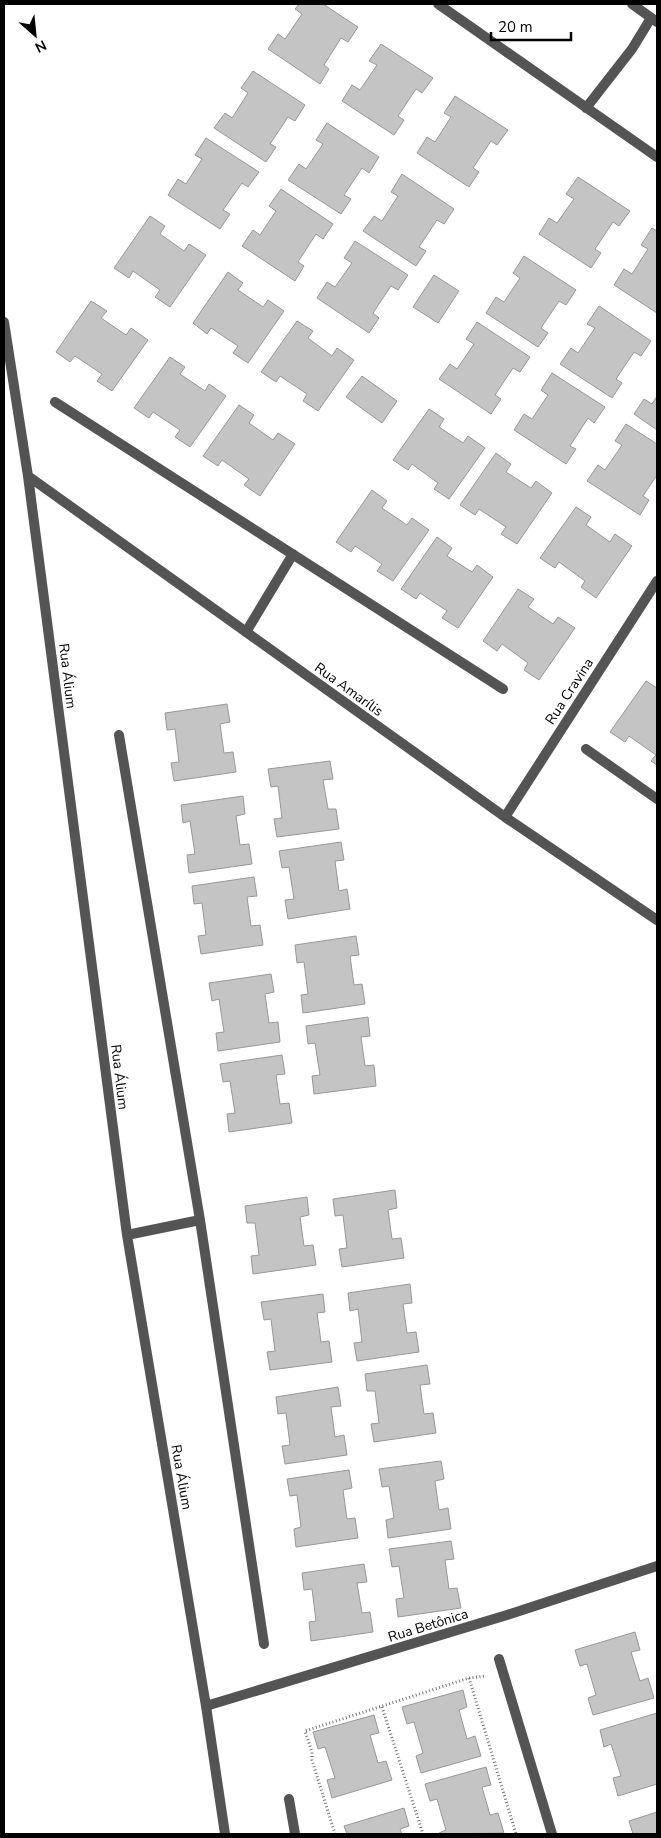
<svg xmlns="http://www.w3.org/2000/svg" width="661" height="1838" viewBox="0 0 661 1838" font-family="'Nunito Sans',sans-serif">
<rect width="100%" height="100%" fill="#fff"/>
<path fill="#c4c4c4" stroke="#989898" d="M299 4H323L358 27 348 42 341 38 324 65 329 69 320 84 268 49 278 34 285 39 302 14 295 9Z
M381 44 433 78 422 93 416 89 398 116 404 120 394 135 342 101 352 85 360 90 377 65 369 61Z
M253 71 305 105 295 121 288 117 270 144 276 147 266 162 214 128 225 113 232 118 248 93 241 88Z
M455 96 508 130 497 145 491 141 473 168 479 172 469 187 417 153 427 137 435 142 451 117 444 113Z
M327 123 379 157 369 173 362 168 344 195 351 199 341 214 288 180 299 164 306 169 323 144 316 140Z
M206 138 259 172 248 187 242 183 223 210 230 214 220 229 168 195 178 179 186 184 202 159 195 155Z
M402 174 454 209 444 224 437 220 419 247 426 251 416 266 363 231 374 216 382 221 398 196 391 192Z
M578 177 630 211 619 226 613 222 595 249 601 253 591 268 539 234 549 218 557 223 574 199 566 194Z
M281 189 333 224 323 239 316 234 298 262 304 266 295 281 242 246 253 230 260 235 276 211 269 206Z
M150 216 165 226 160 234 184 251 189 244 206 255 170 307 155 297 160 290 133 271 129 278 114 268Z
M652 228 657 231V313L614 285 624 269 632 274 648 249 641 245Z
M355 241 408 275 398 290 391 286 373 313 379 318 369 333 317 298 327 282 335 287 352 263 344 258Z
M524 256 576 290 566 305 559 301 541 328 548 333 538 347 486 313 496 297 504 302 520 278 513 273Z
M228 272 243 283 238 290 263 307 268 300 284 311 248 363 233 353 238 346 211 328 207 334 193 323Z
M434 275 459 291 438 323 413 307Z
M91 301 107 311 101 318 126 335 131 328 148 340 112 391 97 381 102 374 75 356 70 362 56 352Z
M599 306 651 341 641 356 634 352 616 379 622 383 612 398 560 364 571 348 578 353 595 328 587 324Z
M297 321 313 331 308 338 332 356 337 348 354 360 318 411 303 401 307 394 280 376 276 382 261 372Z
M477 322 530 357 520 372 513 368 495 395 501 399 491 414 439 379 450 364 457 369 474 344 466 339Z
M170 357 185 367 180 374 205 391 209 384 226 396 190 447 175 437 180 430 153 412 149 418 134 408Z
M552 373 605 407 594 423 588 418 570 446 576 449 566 464 514 430 524 414 532 419 548 395 541 390Z
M362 376 397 401 382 423 346 397Z
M657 396V430L634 414 644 399 652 404Z
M239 405 254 415 249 423 273 440 278 433 295 444 260 496 244 485 249 479 222 460 218 466 203 456Z
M429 409 444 419 439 427 463 443 468 436 485 448 449 499 434 489 438 483 412 464 408 470 393 460Z
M626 424 657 444V475L643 496 649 500 640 515 587 481 598 465 605 470 622 445 615 441Z
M496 453 511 464 506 472 531 488 536 481 552 493 517 544 501 534 506 527 479 509 475 515 460 505Z
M372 490 387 501 382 508 407 525 412 518 429 530 393 581 377 571 382 564 355 546 351 552 336 542Z
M576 507 591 517 586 525 610 542 615 534 632 546 596 598 581 587 585 581 559 562 555 568 540 558Z
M437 537 452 548 447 556 472 572 477 565 493 577 458 628 442 618 447 611 420 593 416 599 401 589Z
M518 589 534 599 528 607 553 624 558 617 575 628 539 680 524 670 528 663 502 644 497 651 483 641Z
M646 681 657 688V765L651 761 656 755 629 736 625 742 610 732Z
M227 704 230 722 220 724 224 753 233 752 236 772 174 781 171 763 179 762 175 729 167 730 165 713Z
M330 761 333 779 323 780 328 809H336L339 829 277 837 274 819 282 818 278 786 271 787 268 769Z
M243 796 245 814 236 816 240 845 249 844 252 864 189 873 187 855 195 854 190 821 183 823 181 805Z
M341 842 344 860 335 861 339 891 347 889 350 909 288 919 285 900 294 899 289 867 282 868 279 851Z
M254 877 257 896 247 897 251 926 260 925 263 945 201 954 198 936 206 935 202 903 194 904 192 886Z
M356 936 359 955 350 956 354 985 362 984 365 1004 303 1013 301 995 308 994 304 962 297 963 295 945Z
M271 974 274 992 265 994 269 1023 278 1022 280 1042 218 1051 216 1033 224 1032 219 999 212 1001 209 983Z
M368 1017 370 1036 361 1037 365 1066 374 1065 376 1086 314 1094 312 1076 320 1075 315 1043 308 1044 306 1026Z
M282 1055 285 1074 276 1075 280 1104 289 1103 292 1123 229 1132 227 1114 235 1113 230 1081 223 1082 220 1064Z
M395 1190 397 1208 388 1210 392 1239 401 1238 404 1258 342 1267 339 1249 347 1248 343 1215 335 1216 333 1199Z
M307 1197 309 1215 300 1217 304 1246 313 1245 316 1265 253 1274 251 1256 259 1255 255 1223H247L245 1206Z
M410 1284 412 1303 403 1304 407 1333 416 1332 419 1352 357 1361 354 1343 362 1342 358 1309 350 1311 348 1293Z
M323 1294 325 1312 317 1313 321 1342 329 1341 332 1362 270 1370 267 1352 275 1351 271 1319 264 1320 261 1302Z
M427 1365 430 1384 420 1385 424 1414 433 1413 436 1433 374 1442 371 1424 379 1423 375 1391H367L365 1374Z
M338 1387 341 1406 331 1407 335 1437 344 1435 347 1455 285 1464 282 1446 290 1445 286 1413 278 1414 276 1397Z
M441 1461 444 1479 435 1481 439 1510 448 1508 451 1529 388 1538 386 1520 394 1518 389 1486 382 1487 379 1469Z
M349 1470 352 1488 343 1490 347 1519 355 1518 358 1538 296 1547 294 1529 301 1527 297 1495 290 1496 287 1479Z
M451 1541 454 1559 445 1560 449 1589 457 1588 461 1608 398 1617 396 1599 404 1598 399 1566 392 1567 389 1549Z
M364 1564 367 1582 357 1583 362 1613 370 1612 373 1632 311 1641 309 1622 316 1621 312 1589 304 1590 302 1573Z
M635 1632 640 1650 631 1652 640 1681 648 1678 654 1698 593 1715 588 1698 596 1695 587 1664 580 1666 575 1650Z
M463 1690 467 1707 459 1710 467 1739 475 1736 481 1756 421 1773 416 1756 423 1753 414 1722 407 1724 402 1707Z
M657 1713V1784L618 1796 613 1778 621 1776 611 1744 604 1747 600 1730Z
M374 1715 379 1733 370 1735 378 1763 386 1761 392 1780 332 1798 327 1780 335 1778 325 1747 318 1749 313 1732Z
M486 1767 491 1785 482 1787 490 1815 498 1813 504 1833 439 1834V1833L446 1830 437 1799 430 1801 425 1784Z
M404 1808 409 1826 400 1829 402 1834H347L344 1826Z
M657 1812V1834H633L629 1821Z"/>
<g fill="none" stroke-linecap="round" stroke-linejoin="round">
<path stroke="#767676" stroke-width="3" stroke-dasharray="1 2.5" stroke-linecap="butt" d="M469 1678 516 1834
M382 1707 423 1834
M335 1834 312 1760V1752L305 1731 469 1678 486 1676"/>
<path stroke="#545454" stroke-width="10" d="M438 4 657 157
M586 108 632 49 651 18
M55 402 503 689
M246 632 293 554
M586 749 657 799
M289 1799 295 1834"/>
<path stroke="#545454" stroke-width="10" d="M632 4 657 22
M4 322 28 476 127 1235 206 1706 225 1834
M28 476 505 817 657 920
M119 735 200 1220 264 1644
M505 817 657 581
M127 1235 200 1220
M499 1659 552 1834
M206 1706 507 1615 657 1566"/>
</g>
<g text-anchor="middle" stroke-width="4" stroke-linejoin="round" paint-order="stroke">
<g font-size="14" fill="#000" stroke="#fff">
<text transform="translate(68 676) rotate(83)" y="5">Rua Álium</text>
<text transform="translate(349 689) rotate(36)" y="5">Rua Amarílis</text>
<text transform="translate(569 691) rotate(-57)" y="5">Rua Cravina</text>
<text transform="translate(120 1077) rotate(83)" y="5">Rua Álium</text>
<text transform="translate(182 1477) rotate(80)" y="5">Rua Álium</text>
<text transform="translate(428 1625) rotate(-17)" y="5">Rua Betônica</text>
</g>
</g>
<rect width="661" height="1838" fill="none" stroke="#000000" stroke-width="10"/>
<g transform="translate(35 35) rotate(153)" stroke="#ffffff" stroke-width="4" paint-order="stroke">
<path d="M0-4L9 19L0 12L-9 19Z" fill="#000000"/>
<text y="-8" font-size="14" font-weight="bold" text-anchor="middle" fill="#000000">N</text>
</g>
<path d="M491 32v8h80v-8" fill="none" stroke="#000000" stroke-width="2.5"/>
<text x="498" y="32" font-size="15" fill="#000000" stroke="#ffffff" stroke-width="4" paint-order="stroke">20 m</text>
</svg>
